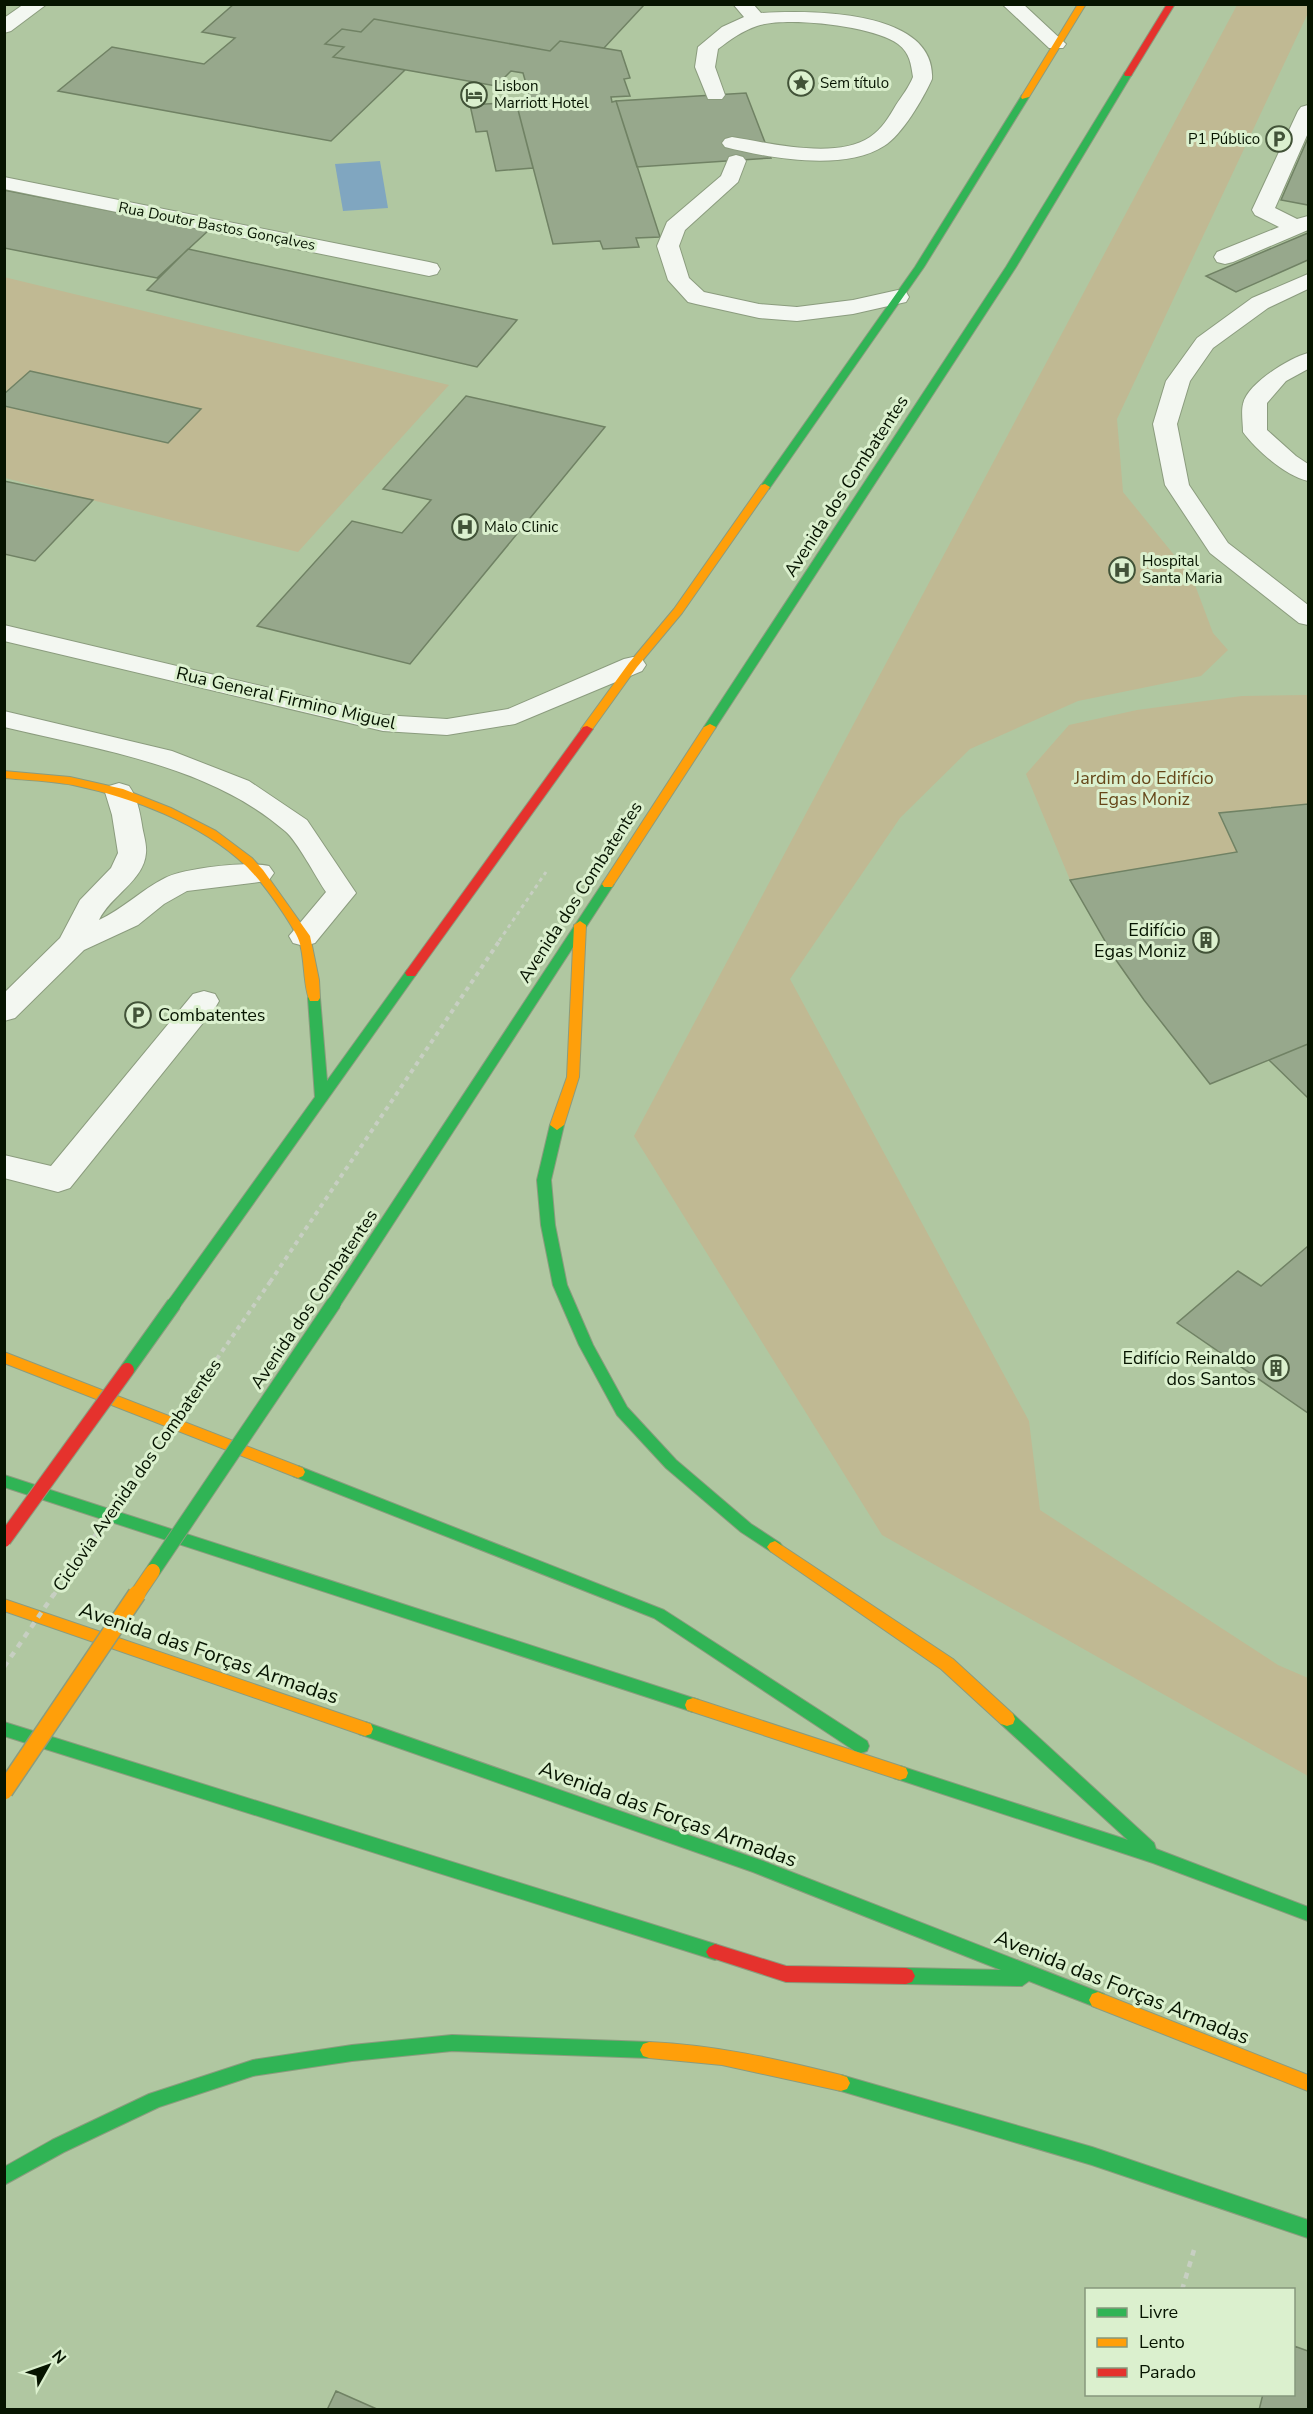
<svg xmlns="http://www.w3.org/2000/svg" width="1313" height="2414" viewBox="0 0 1313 2414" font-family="'Nunito Sans',sans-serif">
<rect width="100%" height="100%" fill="#b0c7a1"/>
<path fill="#c0b993" d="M1237 5H1308V13L1117 419 1123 492 1192 577 1213 633 1228 650 1201 676 1078 701 970 749 900 818 790 979 1029 1421 1040 1510 1278 1665 1308 1678V1776L882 1535 634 1136Z
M4 277 449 385 298 552 5 478Z
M1308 695V804L1219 813 1237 852 1070 880 1026 774 1069 725 1137 710 1242 696Z"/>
<path fill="#80a6c0" d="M380 161 388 208 343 211 335 164Z"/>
<path fill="#97a88c" stroke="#708264" stroke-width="1.5" d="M234 4H642L644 5 604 48 560 41 550 51 374 19 361 32 342 29 325 44 344 47 333 57 405 70 331 141 58 91 112 47 204 64 235 38 202 32Z
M374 19 550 51 560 41 621 51 630 78 624 79 630 96 611 97 612 102 616 101 660 237 636 238 639 247 603 249 600 241 553 244 516 102 531 101 523 73 511 71 496 86 333 57 344 47 325 44 342 29 361 32Z
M746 93 771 158 637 167 616 101Z
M516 102 533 168 496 171 487 131 476 132 470 105Z
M1308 138V205L1281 200Z
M4 190 209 230 157 278 4 248Z
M1308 233V260L1236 292 1206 276Z
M188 249 517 320 477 367 147 290Z
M30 371 201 409 168 443 4 406V394Z
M466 396 605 427 410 664 257 626 352 521 402 533 431 500 383 489Z
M4 481 93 500 35 561 4 554Z
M1308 804V1044L1210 1084 1144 1000 1116 960 1070 880 1237 852 1219 813Z
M1308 1044V1098L1269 1060Z
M1308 1246V1413L1177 1323 1238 1271 1261 1286Z
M1294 2346 1308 2351V2410H1259L1263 2394H1294Z
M336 2391 379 2410H327Z"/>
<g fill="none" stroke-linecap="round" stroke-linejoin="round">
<g stroke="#8b9c7e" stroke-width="2">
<path id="lane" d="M733 4H753L761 13C809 10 936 9 932 79 923 99 902 135 884 146 844 172 768 158 725 147L722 143 725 139 732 137C770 143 836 160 870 137 882 129 889 117 896 105 902 96 909 87 913 77 911 64 910 53 898 44 874 26 786 16 757 26 742 31 730 40 718 49L715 67 725 95 722 99H708L695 67 698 47 722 27 744 17Z
M1002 4H1023L1066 44 1063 48H1049Z
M1308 105V133L1275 208 1297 219 1308 216V230L1233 262 1225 264 1217 262 1214 257 1217 252 1279 227 1255 215 1252 210 1298 111 1301 107Z
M736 155 743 157 746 161 738 182 685 230 679 246 689 278 704 292 759 304 797 307 853 300 898 290 906 292 909 297 906 302 853 314 797 321 759 318 696 304 688 302 668 280 657 246 667 222 721 176 729 157Z
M4 177 429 262 437 264 440 269 437 274 429 276 4 189Z
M1308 274V289L1268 308 1213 348 1190 381 1177 424 1189 485 1228 543 1308 605V625L1299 623 1210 553 1165 485 1153 424 1166 381 1197 338 1252 298Z
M1308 353V369L1286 381 1267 403V430L1296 456 1308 464V481C1286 476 1256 450 1243 432 1243 423 1241 412 1243 404 1247 384 1289 358 1308 353Z
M119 783 129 786C137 797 140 812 142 825 143 833 147 844 146 853 144 881 110 896 99 920 123 909 141 890 165 878 184 868 249 861 269 866L274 873 269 880 259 882 187 891 164 904 138 925 84 950 15 1018 4 1021V993L60 938 80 900 111 868 118 853 112 815 105 792 109 786Z
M204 991 215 994 219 1001 215 1008 70 1188 58 1192 4 1178V1155L51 1166 193 994Z"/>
</g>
<g stroke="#8b9c7e" stroke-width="2">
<path id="street" d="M24 4H47L11 31 4 33V18Z
M4 625 383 715 447 719 508 709 624 659 633 657 642 659 646 665 642 671 515 724 447 735 383 731 4 641Z
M4 711 172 751 249 781 307 820 356 893 315 943 304 946 293 943 289 936 326 892C315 876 298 842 285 831 209 765 99 750 4 727Z"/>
</g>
<g stroke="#8b9c7e" stroke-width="2">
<path id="fast" d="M1125 72 1132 74 1016 267 716 727 714 729H706L704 727 1006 267Z
M1022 95 1029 97 924 267 769 489H761L760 487 915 267Z
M608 880 614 884 339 1307H329L327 1303 329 1299 604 881Z
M411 969 417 973 415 976 179 1308H169L167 1304 169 1300 315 1097 308 998 310 995H318L320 998 327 1081 407 970Z
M557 1120 564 1125 551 1180 555 1225 567 1285 593 1345 627 1407 676 1460 751 1524 780 1543 783 1547 780 1551 775 1553 770 1551 741 1532 666 1468 617 1415 579 1345 553 1285 541 1225 537 1180 550 1125Z
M298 1466 664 1610 867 1741 869 1746 867 1751 861 1753 855 1751 654 1618 293 1476 291 1472 293 1468Z
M4 1475 693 1698 699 1700 701 1705 699 1710 693 1712 4 1487Z
M1007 1712 1013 1714 1154 1843 1156 1849 1308 1907V1921L1153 1863 894 1778 892 1773 894 1768 900 1766 1128 1840 1001 1724 999 1719 1001 1714Z
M4 1722 715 1944 721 1947 724 1952 721 1957 715 1960 4 1736Z
M365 1722 763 1861 1104 1994 1107 2000 1104 2006 1098 2008 1029 1981 1022 1986 906 1984 900 1982 897 1976 900 1970 906 1968 1001 1970 753 1872 359 1734 357 1729 359 1724Z
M452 2035 649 2042 655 2044 658 2050 655 2056 649 2058 452 2051 352 2061 253 2076 159 2107 64 2152 4 2185V2167L52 2140 149 2094 253 2060 352 2045Z
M841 2075 1092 2147 1308 2220V2238L1092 2165 841 2091 835 2089 832 2083 835 2077Z"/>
</g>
<g stroke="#8b9c7e" stroke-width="2">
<path id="slow" d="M1078 4H1086L1029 97 1022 99 1021 97Z
M765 484 770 487 682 613 637 667 591 731H583L581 729 629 663 674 609 761 485Z
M710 724 716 727 612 887H604L602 884 604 881 704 727Z
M4 771 70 777 123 789 171 808 216 831 252 858 263 870 310 936 319 980 320 998 318 1001H310C302 985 306 951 296 934 285 914 262 881 245 865 201 823 131 797 73 785 50 781 27 780 4 778Z
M580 921 586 925 579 1077 564 1125 557 1130 550 1125 567 1077 574 925Z
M4 1352 303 1468 305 1472 303 1476 298 1478 293 1476 4 1363Z
M775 1541 953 1659 1013 1714 1015 1719 1013 1724 1007 1726 1001 1724 941 1669 770 1551 767 1547 770 1543Z
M4 1599 371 1724 373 1729 371 1734 365 1736 4 1611Z
M693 1698 900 1766 906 1768 908 1773 906 1778 900 1780 687 1710 685 1705 687 1700Z
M1098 1992 1308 2075V2091L1092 2006 1089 2000 1092 1994Z
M649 2042C715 2045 778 2059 841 2075L847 2077 850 2083 847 2089 841 2091 722 2065 649 2058 643 2056 640 2050 643 2044Z"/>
</g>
<g stroke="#8b9c7e" stroke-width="2">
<path id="jam" d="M1167 4H1175L1131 76H1125L1124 74Z
M587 726 593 729 415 976H407L405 973 407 970 583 727Z
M715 1944 786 1966 906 1968 912 1970 915 1976 912 1982 906 1984 786 1982 709 1957 706 1952 709 1947Z"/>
</g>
<path stroke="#c7cfc2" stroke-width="3" stroke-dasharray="4 4" stroke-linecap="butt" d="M499 941 546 872"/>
<path stroke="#c7cfc2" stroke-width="4" stroke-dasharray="4.5 4.5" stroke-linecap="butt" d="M270 1282 500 940"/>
<path stroke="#c7cfc2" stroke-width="4.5" stroke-dasharray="6 6" stroke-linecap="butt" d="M1182 2290 1194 2250"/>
<use href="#lane" fill="#f3f7f1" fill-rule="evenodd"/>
<use href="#street" fill="#f3f7f1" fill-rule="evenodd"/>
<use href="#fast" fill="#30b455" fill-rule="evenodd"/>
<use href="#slow" fill="#ff9f0a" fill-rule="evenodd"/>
<use href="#jam" fill="#e5322d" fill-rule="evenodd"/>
<g stroke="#8b9c7e" stroke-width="16" stroke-linecap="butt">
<path id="fast-bridge" d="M127 1370 174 1304
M153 1571 334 1303"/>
</g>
<g stroke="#8b9c7e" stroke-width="16" stroke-linecap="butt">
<path id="slow-bridge-far1" d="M136 1596 153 1571"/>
</g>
<g stroke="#8b9c7e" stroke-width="20" stroke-linecap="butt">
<path id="slow-bridge" d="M4 1791 137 1594"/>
</g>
<g stroke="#8b9c7e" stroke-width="16" stroke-linecap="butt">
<path id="jam-bridge" d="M4 1540 127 1370"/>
</g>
<path stroke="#c7cfc2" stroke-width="4" stroke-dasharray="4.5 4.5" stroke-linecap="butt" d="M53 1596 270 1282"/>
<path stroke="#c7cfc2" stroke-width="4.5" stroke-dasharray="6 6" stroke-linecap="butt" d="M4 1667 54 1594"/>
<use href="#fast-bridge" stroke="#30b455" stroke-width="14"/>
<use href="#slow-bridge-far1" stroke="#ff9f0a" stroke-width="14"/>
<use href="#slow-bridge" stroke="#ff9f0a" stroke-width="17"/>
<use href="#jam-bridge" stroke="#e5322d" stroke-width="14"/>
</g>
<defs>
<g id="sight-ring" transform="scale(1.35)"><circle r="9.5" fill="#dbf0ce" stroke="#425338" stroke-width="1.5"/><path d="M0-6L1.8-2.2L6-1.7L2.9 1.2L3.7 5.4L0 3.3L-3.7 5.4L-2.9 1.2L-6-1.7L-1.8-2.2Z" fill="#425338"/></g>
<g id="hotel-ring" transform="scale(1.35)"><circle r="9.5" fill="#dbf0ce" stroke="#425338" stroke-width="1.5"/><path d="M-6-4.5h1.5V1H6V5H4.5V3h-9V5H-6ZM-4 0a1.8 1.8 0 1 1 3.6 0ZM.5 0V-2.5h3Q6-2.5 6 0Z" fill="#425338"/></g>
<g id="parking-ring" transform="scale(1.35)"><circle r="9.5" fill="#dbf0ce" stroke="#425338" stroke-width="1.5"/><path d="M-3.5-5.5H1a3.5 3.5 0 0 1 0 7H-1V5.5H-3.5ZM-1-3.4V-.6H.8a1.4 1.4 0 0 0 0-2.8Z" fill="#425338"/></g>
<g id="hospital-ring" transform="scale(1.35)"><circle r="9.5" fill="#dbf0ce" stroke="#425338" stroke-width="1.5"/><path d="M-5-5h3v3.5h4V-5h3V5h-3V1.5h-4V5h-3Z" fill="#425338"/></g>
<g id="building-ring" transform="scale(1.35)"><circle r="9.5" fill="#dbf0ce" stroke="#425338" stroke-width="1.5"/><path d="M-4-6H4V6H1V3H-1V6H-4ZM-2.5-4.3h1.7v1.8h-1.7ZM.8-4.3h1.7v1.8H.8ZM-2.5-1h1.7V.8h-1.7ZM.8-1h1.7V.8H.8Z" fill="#425338"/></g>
</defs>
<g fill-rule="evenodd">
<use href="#sight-ring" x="801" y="83"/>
<use href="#hotel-ring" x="474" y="95"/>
<use href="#parking-ring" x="1279" y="139"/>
<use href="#hospital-ring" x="465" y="527"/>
<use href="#hospital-ring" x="1122" y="570"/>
<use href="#building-ring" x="1206" y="940"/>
<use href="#parking-ring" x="138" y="1015"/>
<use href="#building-ring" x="1276" y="1368"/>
</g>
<g text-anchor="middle" stroke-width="6" stroke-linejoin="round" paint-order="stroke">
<g font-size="15" fill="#061400" stroke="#dbf0ce" text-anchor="start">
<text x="820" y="88">Sem título</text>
<text x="494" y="91">Lisbon<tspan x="494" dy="17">Marriott Hotel</tspan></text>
<text x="1260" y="144" text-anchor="end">P1 Público</text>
<text x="484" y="532">Malo Clinic</text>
<text x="1142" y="566">Hospital<tspan x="1142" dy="17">Santa Maria</tspan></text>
</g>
<g font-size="15" fill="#061400" stroke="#dbf0ce">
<text transform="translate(217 226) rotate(11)" y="5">Rua Doutor Bastos Gonçalves</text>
</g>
<g font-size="18" fill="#061400" stroke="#dbf0ce">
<text transform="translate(846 486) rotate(-57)" y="6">Avenida dos Combatentes</text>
<text transform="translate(286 698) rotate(13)" y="6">Rua General Firmino Miguel</text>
<text transform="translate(580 892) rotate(-57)" y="6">Avenida dos Combatentes</text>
<text transform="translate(314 1299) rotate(-56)" y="6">Avenida dos Combatentes</text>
<text transform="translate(137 1475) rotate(-55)" y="6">Ciclovia Avenida dos Combatentes</text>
</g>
<g font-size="18" fill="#66471a" stroke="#dbf0ce">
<text x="1144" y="784">Jardim do Edifício<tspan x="1144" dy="21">Egas Moniz</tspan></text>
</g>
<g font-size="18" fill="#061400" stroke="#dbf0ce" text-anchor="end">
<text x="1186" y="936">Edifício<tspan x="1186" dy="21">Egas Moniz</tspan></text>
<text x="158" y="1021" text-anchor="start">Combatentes</text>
<text x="1256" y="1364">Edifício Reinaldo<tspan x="1256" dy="21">dos Santos</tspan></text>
</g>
<g font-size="21" fill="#061400" stroke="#dbf0ce">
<text transform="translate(209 1653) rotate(19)" y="7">Avenida das Forças Armadas</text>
<text transform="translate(668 1814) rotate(20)" y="7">Avenida das Forças Armadas</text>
<text transform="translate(1122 1987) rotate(22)" y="7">Avenida das Forças Armadas</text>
</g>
</g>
<rect width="1313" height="2414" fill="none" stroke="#061400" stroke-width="12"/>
<rect x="1085" y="2288" width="210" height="108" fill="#dbf0ce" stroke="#86987c" stroke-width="1.5"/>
<rect x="1097" y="2308" width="30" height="9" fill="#30b455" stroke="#86987c" stroke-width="1.5"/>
<text x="1139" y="2318" font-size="18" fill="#061400">Livre</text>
<rect x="1097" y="2338" width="30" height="9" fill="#ff9f0a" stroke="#86987c" stroke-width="1.5"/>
<text x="1139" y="2348" font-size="18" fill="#061400">Lento</text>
<rect x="1097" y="2368" width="30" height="9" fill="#e5322d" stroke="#86987c" stroke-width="1.5"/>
<text x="1139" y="2378" font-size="18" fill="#061400">Parado</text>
<g transform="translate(48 2366) rotate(50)" stroke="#dbf0ce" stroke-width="4.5" paint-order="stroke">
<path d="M0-4.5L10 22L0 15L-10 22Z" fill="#061400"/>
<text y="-9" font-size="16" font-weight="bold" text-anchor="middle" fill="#061400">N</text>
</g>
</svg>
